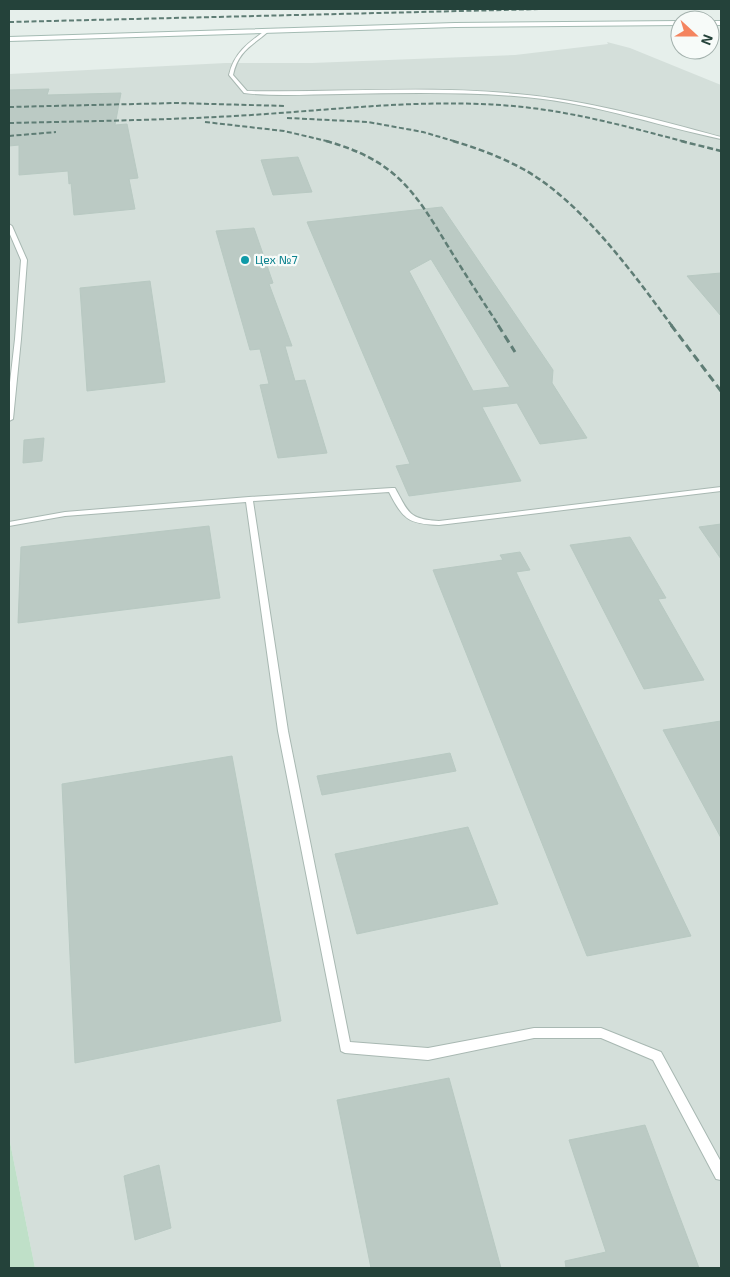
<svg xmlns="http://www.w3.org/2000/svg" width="730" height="1277" viewBox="0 0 730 1277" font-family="'Exo 2',sans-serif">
<rect width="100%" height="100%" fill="#e6efeb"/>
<path fill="#d4dfda" d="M607 42 630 48 721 85V1268H35L9 1137V74L226 63H312L515 55 608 44Z"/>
<path fill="#bfe0c8" d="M9 1137 35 1268H10Z"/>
<path fill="#bbcac4" stroke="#b8c9c2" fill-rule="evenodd" d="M49 89 47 95 121 93 115 125 127 124 138 178 129 179 135 209 74 215 71 183 69 184 68 171 19 175V145L9 146V90Z
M298 157 312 192 273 195 261 160Z
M442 207 553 370 552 383 587 438 540 444 517 403 482 407 521 481 409 496 396 466 410 464 307 222ZM431 259 510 387 473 391 409 271Z
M254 228 273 283 269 284 292 346H285L295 381 305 380 327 453 278 458 260 385 269 384 260 349 250 350 216 231Z
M721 273V316L687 276Z
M150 281 165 382 87 391 80 288Z
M44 438 42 461 23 463 24 440Z
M721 524V559L699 527Z
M209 526 220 598 18 623 21 547Z
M630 537 666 598 658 599 704 680 644 689 570 545Z
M520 552 530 570 516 572 691 936 587 956 433 570 503 560 500 555Z
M721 721V838L663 730Z
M450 753 456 771 322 795 317 776Z
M232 756 281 1021 75 1063 62 784Z
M468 827 498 904 357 934 335 854Z
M449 1078 501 1268H371L337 1100Z
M645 1125 699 1268H566L565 1261 606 1252 569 1140Z
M159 1165 171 1228 135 1240 124 1176Z"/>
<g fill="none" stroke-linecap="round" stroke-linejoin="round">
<g stroke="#a8b8b2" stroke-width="2">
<path id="service" d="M266 30 269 31C252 46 238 51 233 75L247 91C337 93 428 85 517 94 587 100 654 119 721 137V139C651 124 587 101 514 96 457 92 400 93 343 94 311 94 277 97 244 93L229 75C234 53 248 43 266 30Z
M9 224 12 226 27 260 21 339 13 419 9 421V391L15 339 21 260 9 232Z
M721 487V491L439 525C408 524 403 519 389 492L253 501 288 731 350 1042 428 1048 534 1028H601L661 1052 721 1162V1180L716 1179 653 1060 601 1038H534L428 1060 345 1053 341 1051 278 731 246 502 65 516 9 526V522L65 512 249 497 392 488H395C409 513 408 519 439 521Z"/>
</g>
<g stroke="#a4bbb3" stroke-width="2">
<path id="secondary" d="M680 21V25L455 27 9 41V37L455 23Z
M710 21H721V25H710Z"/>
</g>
<use href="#service" fill="#fff" fill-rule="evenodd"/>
<use href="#secondary" fill="#fff" fill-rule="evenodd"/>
<path stroke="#5f7d75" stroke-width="2" stroke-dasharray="5 2.5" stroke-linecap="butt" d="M9 22 543 9
M9 107 176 103 286 106
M287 118 368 122 423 132 457 142
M205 122 284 131 331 142
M9 123C95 121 181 120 266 114 352 108 438 98 523 107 579 113 632 128 686 142
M9 136 56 132"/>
<path stroke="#5f7d75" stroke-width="2.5" stroke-dasharray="6 3" stroke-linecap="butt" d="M326 141C395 160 414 190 449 248 465 274 482 300 499 326
M453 141C477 148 501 157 523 169 581 201 633 273 672 326
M681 141 721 151"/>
<path stroke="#5f7d75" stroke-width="3" stroke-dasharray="8 4.5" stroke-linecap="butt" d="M498 325 515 352
M671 325 721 391"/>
</g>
<circle fill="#0f9aa8" stroke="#f7fbf9" stroke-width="2" cx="245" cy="260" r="5"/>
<g text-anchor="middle" stroke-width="4.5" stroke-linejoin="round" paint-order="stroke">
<g font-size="12" fill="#0d838f" stroke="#f7fbf9" text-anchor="start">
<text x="255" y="264">Цех №7</text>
</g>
</g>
<rect width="730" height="1277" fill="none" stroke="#24423a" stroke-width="20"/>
<g transform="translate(695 35) rotate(111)"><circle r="24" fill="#f7fbf9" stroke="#a3b1ad"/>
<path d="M0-4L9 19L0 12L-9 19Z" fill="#f4845f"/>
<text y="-8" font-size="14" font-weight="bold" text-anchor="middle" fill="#24423a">N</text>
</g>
</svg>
